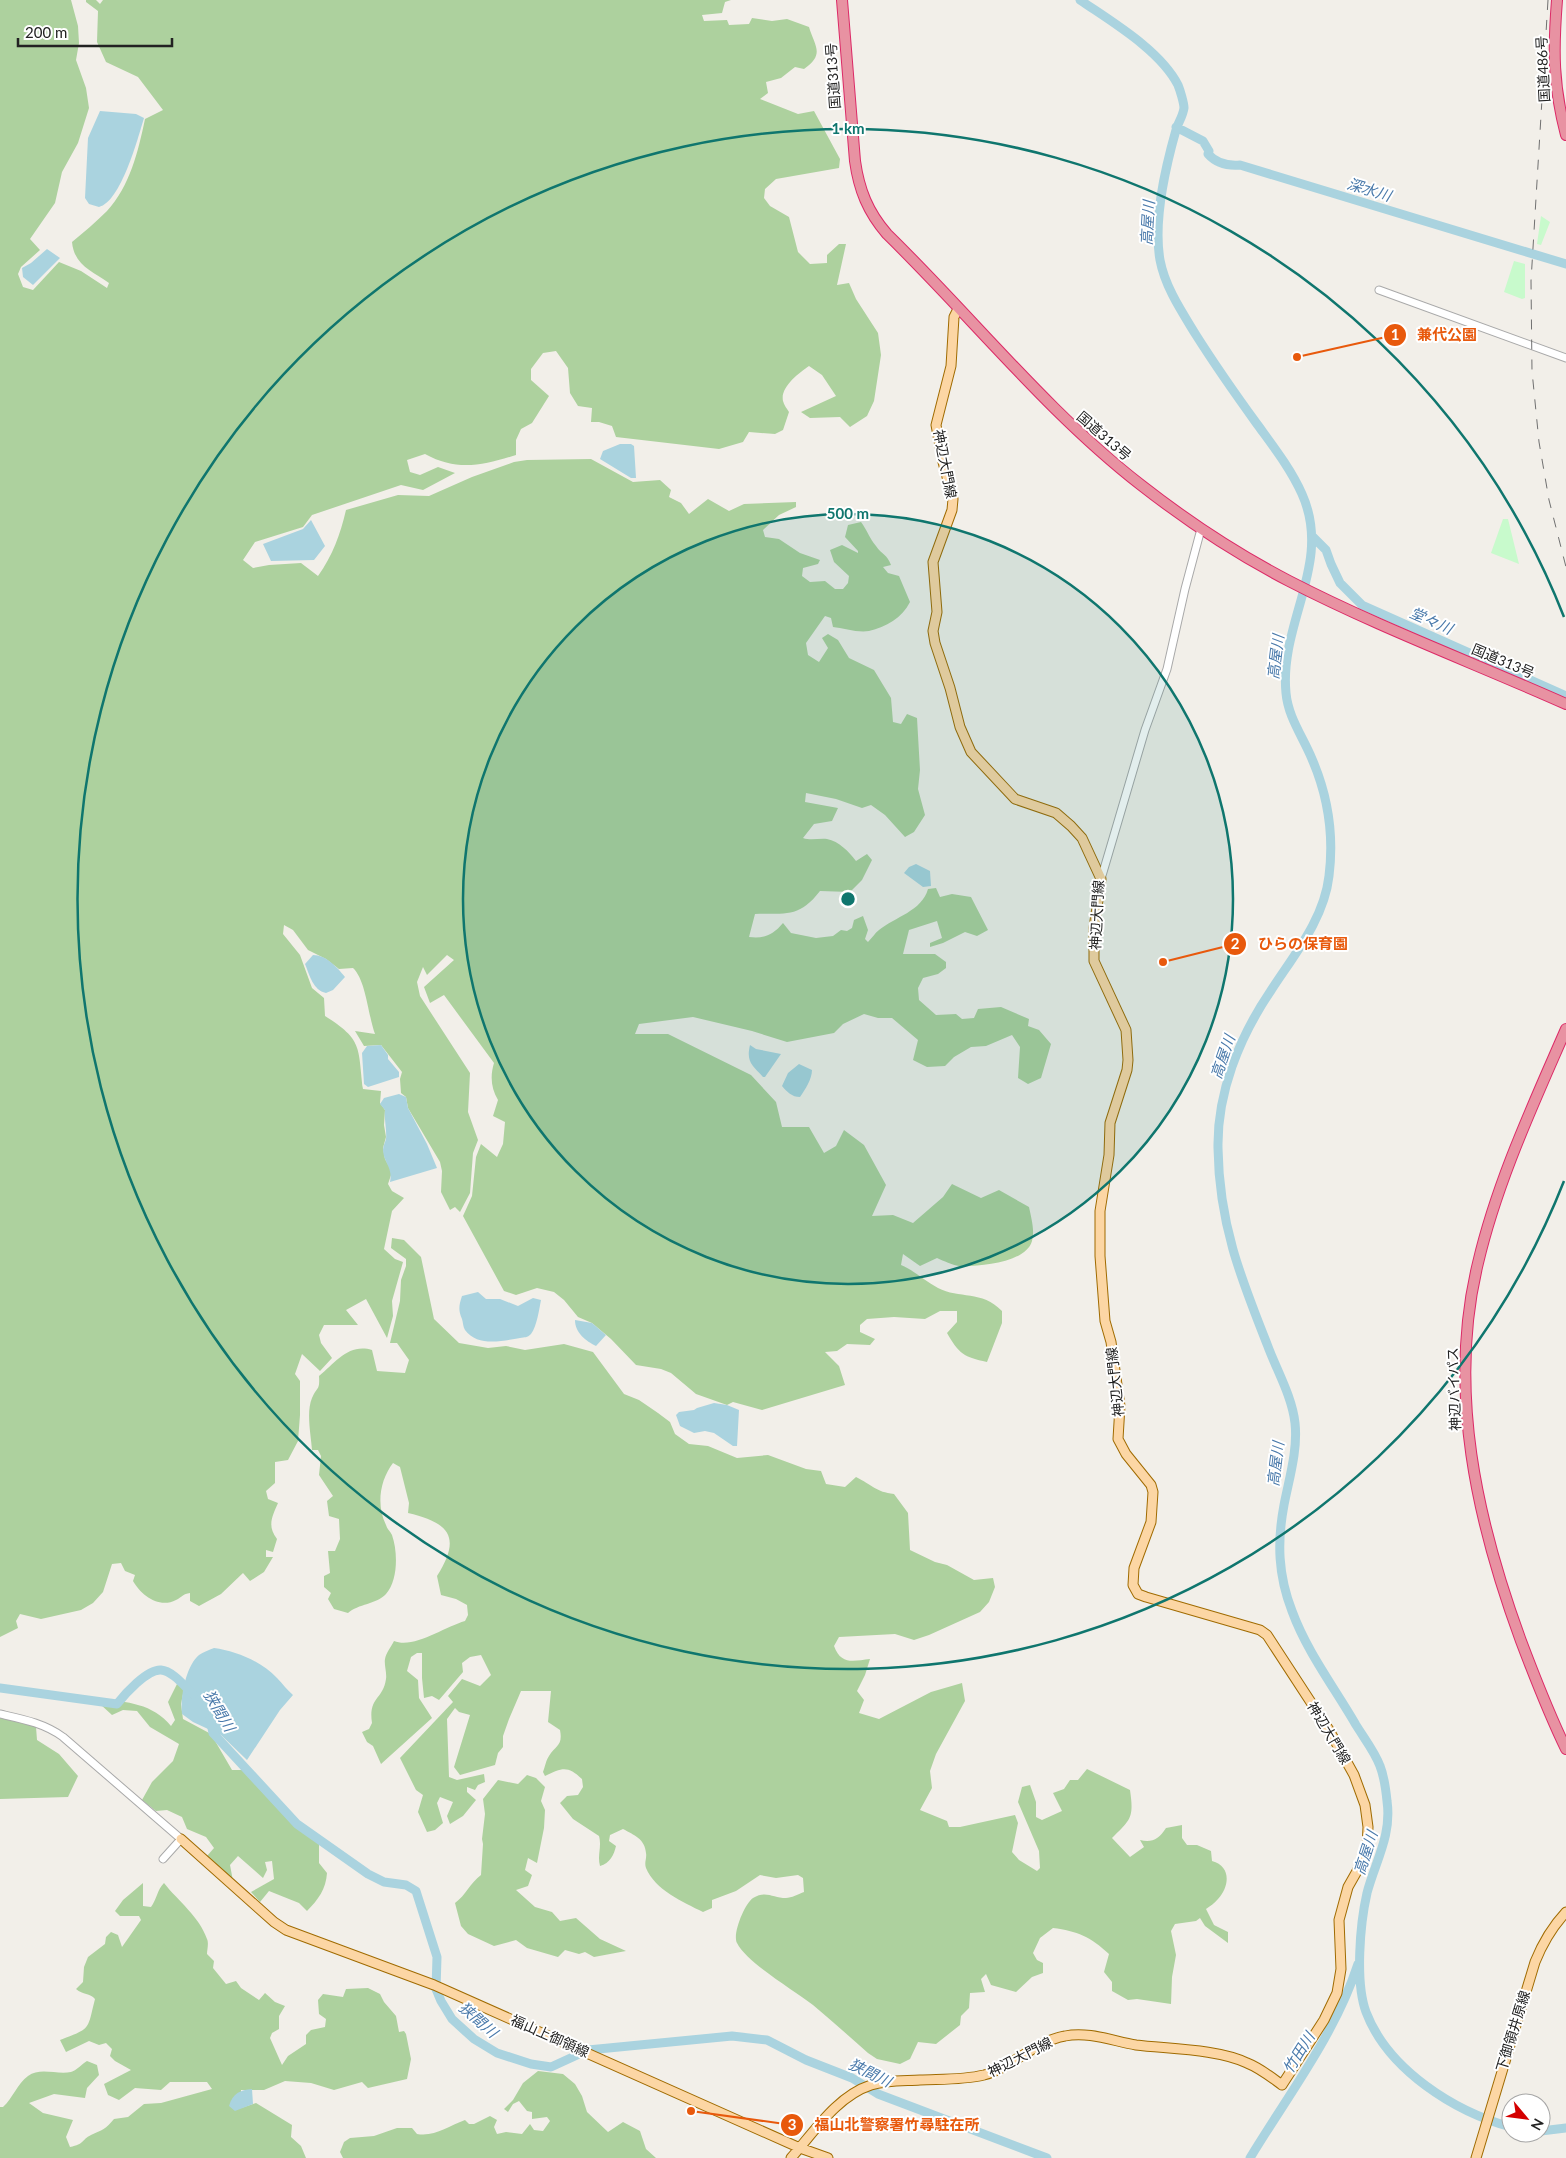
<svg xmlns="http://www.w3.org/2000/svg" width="1566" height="2158" viewBox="0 0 1566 2158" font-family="Lato,'Noto Sans JP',sans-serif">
<rect width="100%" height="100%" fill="#f2efe9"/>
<path fill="#add19e" d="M0 0H71L78 26 79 43 76 60 86 88 89 108 78 143 62 172 55 203 30 239 40 250 21 267 18 274 23 287 33 290 59 262 81 271 107 288 109 283C92 271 74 265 72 242 84 232 96 222 107 211 130 186 138 152 145 119L163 110 138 77 106 62 97 42 98 11 86 2V0H96L100 4 103 0H731L725 2 722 13 702 15 704 21 727 20 729 25 749 24 752 18 772 21 787 19 809 27C815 47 825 54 804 69L795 67 781 78 766 82 768 93 760 99 798 114 814 111 840 159 839 168 776 179 765 189 764 198 770 206 789 217 798 252 810 264 827 263V255L839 244H846L837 285 849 283 856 299 878 333 881 355 874 401 867 416 850 427 840 417 810 418 801 412 836 396 822 375 809 366C799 373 780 387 783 401 784 405 787 409 789 412L783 430 775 434 749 432 743 442 719 449 616 437 612 426 599 422H591L592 408 578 406 570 393 568 368 556 351 543 353 531 369V380L549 396 532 423 521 429 516 440V455C483 465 458 472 425 454L407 460 410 472 420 475 438 467 455 473 423 490 401 485 312 515 303 527 255 542 243 560 253 568 269 565 301 563 318 576C333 555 340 535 346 510L398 495 429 496 472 477 514 462 527 460 591 459 633 482 660 480 671 490 669 497 681 503 689 514 708 499 729 511 744 504 796 502V507L779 515 763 530 765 537 779 539 800 553 820 560 818 564 803 568 802 576 810 582 825 581 835 589H843L848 583 849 576 834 562 830 550 842 545 858 553V551L845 537 848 525 861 522C867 530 870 539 876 546 882 555 887 554 891 565L883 567 888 573 899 576 910 602C902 618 886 627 869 631 858 633 843 628 833 627L831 618 825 616 806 643 808 655 819 662 828 648 822 638 828 634 838 640 849 658 874 670 891 698 893 722 901 724 907 714 917 718 920 770 918 789 925 815 914 832 905 837 885 815 871 805 862 808 836 799 806 793 805 802 838 808 832 821 814 824 803 838C811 841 819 838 827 839 839 841 849 852 856 861L867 854 872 860 862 880 850 892 820 891C799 918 787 913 755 914L749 937C764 939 773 935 783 923L791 933 816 938 833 936 841 930 847 931 852 928 854 920 863 916 868 930 865 939 868 942C872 938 875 933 879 930 895 917 922 911 928 889L936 888 940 897 952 894 971 897 988 930 977 936 965 932 943 943 930 947V943L942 938 937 921 909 930 903 954H935L946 962V968L938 974 923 978 918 988 919 1000 936 1015 956 1014 962 1019 974 1018 978 1009 1001 1007 1029 1019 1028 1026 1039 1030 1051 1044 1041 1078 1028 1084 1018 1078 1020 1047 1012 1035 986 1046 971 1047 954 1057 945 1066 927 1067 913 1060 918 1040 892 1018H878L864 1014 843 1024 834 1033 787 1042 752 1031 693 1017 639 1024 635 1034H668L751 1075 776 1102 782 1127H809L824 1153 836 1146 844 1130 864 1145 886 1185 872 1216 893 1215 913 1223 943 1197 952 1184 981 1198 999 1190 1029 1207C1031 1217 1035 1230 1032 1241 1026 1263 978 1267 959 1266 952 1265 944 1261 937 1258L920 1266 903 1254 901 1265C915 1271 925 1281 938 1288 959 1299 982 1290 1002 1311V1323L987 1362C964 1357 959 1354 947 1333L957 1322V1311H940L925 1319 894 1317 867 1319 860 1325V1332L875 1339 870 1345 847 1344 837 1351 825 1352 839 1366 845 1385 762 1410 733 1402 727 1405 696 1394 671 1373 661 1369 636 1365 611 1339 592 1323 578 1317 564 1300 554 1292 537 1288 516 1295 504 1291 463 1216 472 1196 476 1157 481 1144 497 1157 503 1144 505 1122 493 1116 498 1100C491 1088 490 1076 494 1063L444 995 430 1003 424 987 454 960 447 955 427 975 423 967 417 982 420 996 470 1073 468 1112 478 1140 473 1153 470 1193 460 1212 455 1207 450 1210 441 1192 442 1171 440 1162 408 1108 406 1097 401 1093 400 1079 402 1072 381 1045 364 1046 355 1031 375 1034C368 1015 366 980 353 968L339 969 326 959 308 950 293 930 284 925 283 934 300 955 312 988 324 998 325 1016C363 1040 358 1047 363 1089L381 1091 380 1103 385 1110 384 1125 386 1137 383 1148 385 1159 392 1172 388 1184 392 1191 404 1198 392 1211 384 1249 395 1259 403 1262 392 1301 393 1316 387 1338 366 1299 346 1310 358 1325H324L319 1335 321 1343 332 1358 320 1371 302 1354 295 1374 300 1381V1415L298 1441 288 1460 275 1462V1483L266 1491 268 1499 278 1503C272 1517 267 1526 277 1539L273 1552 266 1550V1557H273L264 1572 250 1581 243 1573 221 1594 199 1606 190 1601V1593C183 1594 182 1597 176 1600 159 1609 141 1595 133 1581L135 1575 125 1571 121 1563 112 1564 103 1592 93 1603 81 1610 41 1619 20 1614 16 1621 18 1628 0 1637Z
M392 1238 404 1240 421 1257 434 1319 459 1343 488 1348 506 1346 525 1350 564 1344 593 1352 624 1394 639 1400 658 1413 670 1422 675 1434 689 1444 708 1446 737 1458 768 1455 806 1469 821 1471 826 1484 845 1487 856 1477C872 1485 876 1492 894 1494L908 1513 910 1550 935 1562 947 1565 974 1580 993 1578 995 1587 989 1602 980 1612 929 1635 914 1640 895 1634 839 1637 834 1646C841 1665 853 1661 870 1659L865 1675 857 1691 864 1700 859 1713 879 1719 931 1692 962 1683 965 1701 936 1754 930 1771 932 1788 920 1810 947 1821 949 1827H960L1015 1815 1018 1823 1012 1852 1019 1860 1037 1871 1040 1868 1039 1851 1018 1802 1022 1787 1030 1785 1036 1802V1817L1042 1820 1062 1811 1053 1793 1064 1789 1070 1780H1078L1087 1769 1130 1790C1134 1818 1131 1819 1112 1838L1130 1857 1144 1847 1140 1840C1152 1843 1159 1839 1166 1828L1182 1825V1838L1187 1845H1197L1211 1851 1212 1861C1231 1866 1230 1886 1218 1899 1215 1903 1210 1906 1206 1909L1214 1925 1228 1932V1943L1205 1926 1200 1918 1196 1921 1175 1924 1171 1931 1176 1955 1172 1977 1171 2004 1137 1999 1128 2000 1112 1991V1982L1104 1972 1109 1954C1091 1937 1077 1931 1053 1928L1040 1938 1033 1953 1037 1960 1043 1963V1973L1032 1977 1016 1992 991 1985 986 1974 981 1979 985 1992 970 1993 969 2008 961 2016 960 2025 936 2044 918 2042 910 2059 900 2064 877 2059 868 2053C850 2037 832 2021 813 2005 794 1990 747 1963 737 1943 732 1934 745 1903 753 1898 766 1890 773 1898 786 1898 791 1898 799 1894 804 1892L803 1878 798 1875 776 1878 760 1875 736 1891 712 1900V1908L703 1912C683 1902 655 1890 646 1868 644 1863 647 1858 646 1853 645 1839 634 1835 623 1829L610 1835 609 1841 616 1846C614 1855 610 1863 600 1866 597 1855 602 1847 599 1836L573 1819 560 1803 567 1796 578 1795 583 1787 582 1779C568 1766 563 1767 545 1776L543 1772C545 1767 546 1760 549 1756 556 1745 563 1746 560 1730L548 1722 551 1691H521L509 1719 503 1736V1747L498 1753 495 1765 460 1775 454 1767 470 1715 459 1712 455 1708 447 1719 449 1777 457 1780 484 1774 485 1782 478 1785 475 1790 467 1787V1792L476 1800 463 1816 450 1824 447 1816 453 1802 440 1797 437 1803 443 1823 435 1830 427 1832 418 1812 423 1795 416 1790 400 1758 453 1702 448 1696 462 1679 480 1686 491 1675 481 1655 470 1657 462 1663 463 1672 439 1700 432 1696 424 1698 422 1678V1653H417L411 1657 407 1671 418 1680 419 1698 432 1718 381 1764 373 1746 367 1742 362 1732 369 1729 372 1723C368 1697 383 1700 386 1679 387 1673 384 1665 385 1659 386 1653 391 1647 394 1641 414 1649 444 1627 465 1621L468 1615 467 1605 456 1599 441 1595 437 1576C461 1538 451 1523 408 1513L409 1503 400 1467 393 1463C380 1480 376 1505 386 1525 387 1529 390 1531 392 1535 398 1552 398 1581 386 1594 377 1604 358 1604 348 1613L334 1609 328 1599 331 1593 324 1587V1576L330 1573 328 1551H335L340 1539 339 1519 329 1516 327 1501 333 1496 319 1475 321 1456 318 1450H312C311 1435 306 1412 312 1398 317 1386 320 1391 319 1376 336 1362 349 1343 372 1350L377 1371 405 1373 409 1360 397 1343H390L400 1301 401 1280 406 1266V1259L391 1248Z
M177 1684 184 1689 181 1704 183 1719 211 1734 232 1770H242L294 1826 319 1841V1863L327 1873C326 1889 318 1900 307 1911L299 1903 269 1891 260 1902 251 1892 274 1879 272 1861 265 1862 267 1870 263 1878 238 1856 230 1865 233 1881 207 1856 214 1848 206 1837 187 1829 182 1817 167 1810 156 1811 142 1800 152 1782 173 1761 179 1744 150 1727 137 1711 123 1710 112 1715 100 1704V1700C127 1701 153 1704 171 1726L175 1720 168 1702Z
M0 1717 36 1727 37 1740 59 1754 78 1776 68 1797 0 1799Z
M527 1775 536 1778 545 1787 541 1801 545 1810 544 1828 537 1863 528 1858 525 1870 532 1875 528 1886 516 1890 535 1907 552 1912 560 1921 576 1918 600 1939 626 1951 594 1957 585 1952 579 1954 565 1950 558 1957 527 1948 516 1940 494 1946 468 1934 461 1926 455 1903C466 1895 470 1883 481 1875L483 1844 482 1839 485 1814 483 1799 498 1780 518 1784Z
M143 1883V1906L151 1907C157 1899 157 1890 164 1883 178 1901 199 1916 207 1939 209 1943 207 1950 207 1954L214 1961 213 1968 226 1984 236 1981 241 1988 259 2000 265 1993 275 2002 285 2006 279 2016V2029L272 2033 270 2038 282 2065 288 2056 306 2044V2035L311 2030 325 2027 326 2019 319 2014 318 2000 323 1994 343 1997 346 1989 368 1988 380 1994 384 2002 396 2016 399 2032 404 2031 406 2034 411 2059 407 2079 368 2088 362 2082 334 2090 311 2083 285 2081 264 2090H241V2108L256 2103 292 2125 291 2137 301 2146 306 2158H0V2107H3C13 2098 17 2084 28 2076 40 2067 57 2075 71 2072 76 2071 82 2064 87 2061L97 2065 99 2075 87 2088 85 2098 54 2094 29 2103 43 2113 73 2120 66 2137 70 2147C85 2144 81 2140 91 2135 102 2130 106 2129 114 2119L128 2117 144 2104 161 2103 212 2089 207 2082H170L161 2090 135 2088 119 2100 108 2095 104 2084 131 2070 115 2061 110 2056 112 2049 106 2043 99 2045 89 2041 66 2052 60 2040C92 2028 87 2030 95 1999 90 1993 83 1995 76 1989L83 1982 84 1967 88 1957 105 1944 106 1937 111 1932 118 1935 122 1947 141 1920 139 1916H120L115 1911 123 1900Z
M538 2071 563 2074 575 2084 582 2096 587 2112 608 2132 623 2122 640 2131 646 2149 656 2158H343L340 2152 344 2142 350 2138 374 2136 397 2128H412L417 2134C435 2137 448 2126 465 2120L469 2124H474L490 2116 497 2120 494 2127 497 2134 506 2132 522 2134 530 2124 534 2130 543 2131 550 2121 547 2117 532 2119V2112L527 2111 519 2101 513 2104 508 2112 504 2109 513 2100 523 2083Z"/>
<path fill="#c8facc" d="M1541 216 1550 222 1541 245 1537 244Z
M1514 261 1525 264V298L1522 299 1504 292Z
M1503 519H1508L1519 564 1491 553Z"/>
<path fill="#aad3df" d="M100 111 136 114 144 118C138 138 121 202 99 207L89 204 85 198 88 138Z
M47 249 60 258 33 285 23 277 22 268 31 263Z
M620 444H631L634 446 636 478H631L600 459 603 451Z
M311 520 325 546 314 560 271 561 263 544 303 529Z
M916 864 930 871 931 886 923 887 904 873 909 867Z
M313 955C326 955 337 967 345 977L333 990 326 993C313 990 310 976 305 964Z
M381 1045 388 1055V1059L399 1072V1077L368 1087 364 1084 362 1053 367 1046Z
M750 1045 756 1049 781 1054 765 1077H763C752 1065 746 1062 750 1045Z
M799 1064 812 1070C812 1079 805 1090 800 1097 792 1097 787 1092 782 1086L788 1073Z
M399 1094 406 1097 408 1108 427 1144 437 1168 390 1182C393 1167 384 1164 383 1150 383 1146 385 1143 386 1139 387 1131 384 1119 385 1110L380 1104 384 1098Z
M478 1292 486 1299H500L518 1306 533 1298 541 1300C539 1310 537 1326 531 1334 527 1338 525 1337 520 1338 505 1340 478 1348 465 1330 463 1327 463 1322 462 1319 458 1310 459 1305 462 1296Z
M575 1320 592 1323 606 1335 596 1346C586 1341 575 1333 575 1320Z
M714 1403 727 1405 739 1410 737 1446H733L714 1433 705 1431 694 1433 680 1426 676 1415 679 1412 694 1410 697 1408Z
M214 1648C236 1651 261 1661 277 1678 283 1684 287 1690 293 1695L280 1710 247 1760 221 1735 193 1722 182 1714C180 1697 186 1666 199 1655 203 1652 209 1650 214 1648Z
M252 2089 253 2104 235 2111 229 2106C233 2093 240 2090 252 2089Z"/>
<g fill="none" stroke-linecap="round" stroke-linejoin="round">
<path stroke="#aad3df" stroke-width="9" d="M1080 0C1112 22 1160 50 1178 85 1180 90 1184 103 1184 108 1183 116 1178 123 1176 130 1165 169 1153 220 1160 260 1165 287 1182 312 1196 335 1215 365 1236 395 1257 424 1273 446 1291 469 1302 494 1333 563 1279 623 1286 693 1288 717 1303 737 1312 759 1328 796 1334 836 1329 876 1324 920 1293 956 1270 992 1239 1038 1217 1093 1218 1148 1219 1223 1240 1276 1267 1344 1276 1369 1292 1396 1295 1423 1298 1450 1289 1479 1284 1505 1277 1542 1278 1575 1292 1611 1307 1652 1334 1687 1356 1725 1364 1738 1375 1752 1380 1766 1384 1776 1386 1791 1387 1801 1392 1836 1375 1862 1367 1893 1360 1924 1355 1982 1366 2012 1388 2070 1455 2112 1511 2127
M1176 127 1203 141 1209 151 1208 154C1216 163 1228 166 1240 165L1566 264
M1313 537 1326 550 1331 564 1340 583 1362 605 1566 696
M0 1688 117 1704C125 1694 147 1669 161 1670 173 1671 185 1687 193 1694
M210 1719 213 1733 297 1824 368 1874 384 1882 406 1885 416 1891 437 1957 436 1989 441 2001 452 2019 474 2039 497 2053 531 2064 551 2067 588 2050 732 2036 767 2040 806 2060 852 2078 878 2094 1047 2158
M1541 2131 1566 2128
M1250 2158C1288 2095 1335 2035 1358 1964"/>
<g stroke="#a9a9a9" stroke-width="9">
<path id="minor" d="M1379 290 1566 358
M1101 879 1145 730 1167 669 1185 589 1201 529
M0 1714C22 1719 44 1723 63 1737L181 1839 163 1859"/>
</g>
<g stroke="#a06b00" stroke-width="11">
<path id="major" d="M181 1839 274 1922 286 1930 434 1985 800 2148 828 2158
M791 2158C814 2132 837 2096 871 2085 886 2080 904 2081 920 2080 941 2079 963 2080 984 2075 1013 2067 1035 2041 1065 2036 1088 2031 1113 2041 1136 2045 1169 2049 1218 2049 1247 2063 1260 2068 1271 2077 1282 2085L1324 2020 1337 1993 1341 1969 1339 1920 1348 1887 1365 1857 1367 1847 1368 1827 1365 1805 1354 1775 1329 1730 1267 1635 1260 1630 1146 1597 1138 1594 1133 1585 1134 1568 1151 1522 1153 1492 1151 1485 1126 1454 1118 1439 1120 1406 1111 1342 1105 1321 1100 1256V1211L1109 1155 1110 1123 1127 1070 1128 1060 1126 1030 1094 961V928L1101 879 1082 838 1071 826 1056 813 1015 799 971 752 960 727 950 688 935 643 933 631 937 612 933 562 952 510 953 499 943 462 936 425 951 366 954 317 958 309
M1476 2158 1535 1962C1543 1942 1552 1927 1566 1912"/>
</g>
<g stroke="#dc2a67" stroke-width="12">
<path id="highway" d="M842 0 855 161C859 190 868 212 887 234 972 317 1047 412 1141 485 1187 521 1237 554 1289 581 1378 627 1474 663 1566 704
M1557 0C1553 51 1553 85 1566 135
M1566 1029C1533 1105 1497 1182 1478 1263 1447 1390 1477 1521 1521 1641 1535 1678 1549 1714 1566 1749"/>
</g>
<use href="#minor" stroke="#fff" stroke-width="7"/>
<use href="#major" stroke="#fcd6a4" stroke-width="9"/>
<use href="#highway" stroke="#e892a2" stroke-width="10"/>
<path stroke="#707070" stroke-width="1" stroke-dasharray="10 10" stroke-linecap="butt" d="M1548 0 1531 281 1532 371 1539 442 1549 500 1566 567"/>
</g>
<circle cx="848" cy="899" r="385" fill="#0f766e" fill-opacity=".12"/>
<g fill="none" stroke="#0f766e" stroke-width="2.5">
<circle cx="848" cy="899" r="385"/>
<path d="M1564 1181A770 770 0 1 1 1564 617"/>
</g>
<g text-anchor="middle" stroke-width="4" stroke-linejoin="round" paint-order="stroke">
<g font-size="14" fill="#222" stroke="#fff">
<text transform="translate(1543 69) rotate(-93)" y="5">国道486号</text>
<text transform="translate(833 76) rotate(-94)" y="5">国道313号</text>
<text transform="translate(1104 436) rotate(41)" y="5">国道313号</text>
<text transform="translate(945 464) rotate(79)" y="5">神辺大門線</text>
<text transform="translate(1503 661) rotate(23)" y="5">国道313号</text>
<text transform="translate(1097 915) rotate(-87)" y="5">神辺大門線</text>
<text transform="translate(1115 1382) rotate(-96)" y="5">神辺大門線</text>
<text transform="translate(1454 1389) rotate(-92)" y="5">神辺バイパス</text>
<text transform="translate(1329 1733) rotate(59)" y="5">神辺大門線</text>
<text transform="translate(1513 2031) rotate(-73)" y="5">下御領井原線</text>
<text transform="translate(550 2036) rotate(24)" y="5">福山上御領線</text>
<text transform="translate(1020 2057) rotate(-27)" y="5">神辺大門線</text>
</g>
<g font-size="15" font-style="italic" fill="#4a7aab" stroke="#fff">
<text transform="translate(1369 190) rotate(17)" y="5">深水川</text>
<text transform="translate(1148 223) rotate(-87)" y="5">高屋川</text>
<text transform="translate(1431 621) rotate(24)" y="5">堂々川</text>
<text transform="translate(1276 657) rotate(-83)" y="5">高屋川</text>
<text transform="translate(1223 1057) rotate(-71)" y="5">高屋川</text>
<text transform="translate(1276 1464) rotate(-83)" y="5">高屋川</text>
<text transform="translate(219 1711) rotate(59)" y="5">狭間川</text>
<text transform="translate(1366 1853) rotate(-72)" y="5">高屋川</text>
<text transform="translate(478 2020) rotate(41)" y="5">狭間川</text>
<text transform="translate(1299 2053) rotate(-58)" y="5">竹田川</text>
<text transform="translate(870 2073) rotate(26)" y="5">狭間川</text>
</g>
</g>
<circle cx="848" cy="899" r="8" fill="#0f766e" stroke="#fff" stroke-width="2.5"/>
<g font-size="15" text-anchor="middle" font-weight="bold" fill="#0f766e" stroke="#fff" stroke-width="4" stroke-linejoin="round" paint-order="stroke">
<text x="848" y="134">1 km</text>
<text x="848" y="519">500 m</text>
</g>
<path fill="none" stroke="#e8590c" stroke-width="2" d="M1297 357L1395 335M1163 962L1235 944M691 2111L792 2125"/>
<g fill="#e8590c" stroke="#fff" stroke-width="2">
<circle cx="1297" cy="357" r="5"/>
<circle cx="1163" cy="962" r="5"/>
<circle cx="691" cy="2111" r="5"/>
<circle cx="1395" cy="335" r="12"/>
<circle cx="1235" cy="944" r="12"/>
<circle cx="792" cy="2125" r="12"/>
</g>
<g font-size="15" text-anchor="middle" font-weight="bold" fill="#fff">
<text x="1395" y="340">1</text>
<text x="1235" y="949">2</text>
<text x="792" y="2130">3</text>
</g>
<g font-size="15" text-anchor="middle" font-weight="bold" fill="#e8590c" stroke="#fff" stroke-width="4" stroke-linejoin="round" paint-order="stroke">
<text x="1447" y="340">兼代公園</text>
<text x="1303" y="949">ひらの保育園</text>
<text x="897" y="2130">福山北警察署竹尋駐在所</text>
</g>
<g transform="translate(1526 2118) rotate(119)"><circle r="24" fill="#ffffff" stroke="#a7a7a7"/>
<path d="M0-4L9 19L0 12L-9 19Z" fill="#d40000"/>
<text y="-8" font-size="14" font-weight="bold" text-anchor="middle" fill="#222222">N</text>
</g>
<path d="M18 38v8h154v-8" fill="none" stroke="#222222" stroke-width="2.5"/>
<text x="25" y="38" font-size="15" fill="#222222" stroke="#ffffff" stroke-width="4" paint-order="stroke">200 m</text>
</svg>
